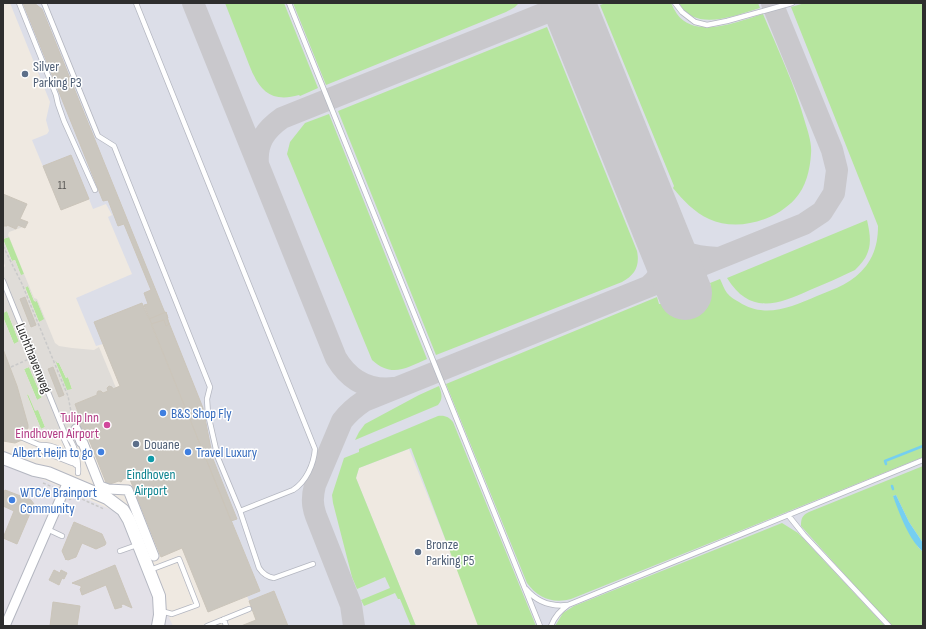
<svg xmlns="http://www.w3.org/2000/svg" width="926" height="629" viewBox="0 0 926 629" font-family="'Sofia Sans Condensed',sans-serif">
<rect width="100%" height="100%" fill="#efe9e1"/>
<path fill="#e3e1e8" d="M3 462 121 514 173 626H3Z"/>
<path fill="#dcdee8" d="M10 3H923V626H480L409 449 359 468 356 478 416 626H288L274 591 249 601 247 596 208 612 182 548 161 557 129 477 123 479 121 482 119 481 107 485 88 438 81 440 74 423 81 420 75 404 97 396V392L98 391H101L103 393 108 391 107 388 109 386H111L114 389 120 386 103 344 96 346 76 298 132 274 108 217 112 215 106 204 93 209 89 199 61 210 32 140 47 134 49 131 46 120 50 102Z"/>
<path fill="#b6e59e" d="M225 3H284L318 88 300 96 299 95C261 106 254 77 243 49 237 34 231 18 225 3Z
M293 3H519L515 7 506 12 326 85Z
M606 3H671C673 7 675 11 677 14 696 40 739 21 763 14 778 50 795 85 805 122 808 132 812 143 811 154 810 170 806 187 795 199 775 221 737 232 709 219 694 212 683 200 673 188L674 186 600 5Z
M679 3H758L760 8C736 15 695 33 679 3Z
M805 3H923V457L571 599C553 604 538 598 527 583L446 384 657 297 659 304H661L663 306 711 287 710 283 720 279C722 283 724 289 727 293 730 297 735 300 739 302 765 319 791 307 817 296 835 289 854 282 866 266 875 254 878 241 878 226L791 7Z
M547 27 637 251C640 266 635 275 622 282L436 355 338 111Z
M329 114 427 359C406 368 392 378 372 360L287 154 290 142 305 123Z
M867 220C872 242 872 254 855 270 840 277 825 284 810 290 777 305 750 315 727 278Z
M9 237 24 274 21 276 15 260 12 261 3 239Z
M28 286 34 301H37L45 320 39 322 25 287Z
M7 311 19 342 14 344 3 317V313Z
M56 360 59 363 66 378 68 377 72 389 67 391 55 361Z
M29 367 42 398 37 400 24 369Z
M439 386C442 394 443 399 438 405L355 440 359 432 365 424 419 395Z
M28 394 35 410 38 409 45 427 41 429 27 395Z
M438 416C445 415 449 417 453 422L536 626H478L411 448 359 468 356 478 416 626H411L400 599H398L395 593 364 606 361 600 390 588 385 577 357 589 352 577 333 503 332 495 344 458 359 452V449Z
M923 466V543L909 522 896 495 893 496 918 547 923 552V626H891L801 526C801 519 802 515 809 512Z
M782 523 798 533 885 626H555L563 613 574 606Z"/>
<path fill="#dfdcd8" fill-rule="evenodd" d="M7 225 16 229 18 225 23 227 9 232 8 235 34 298 37 299 55 343 59 346 72 348 94 350 99 347 116 388 113 389 112 387 109 386 107 388 108 391 103 393 101 391H98L97 393V395L75 404 81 420 74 423 76 429 52 439 28 428 17 386 3 349V332L4 331 3 328V317L14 344 19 341 7 311 3 313V269L5 266 3 260V240L12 261 15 260 21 275 24 274 9 237 3 239V226H7ZM28 286 35 302 37 301 44 319 39 322 25 288ZM55 360 57 363H59L66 378 68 377 72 389 67 390ZM29 367 42 397 37 400 24 369ZM28 394 35 411 38 410 45 427 41 429 27 395Z"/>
<path fill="#75cff0" d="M896 495 909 522 923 543V552C908 538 900 515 893 496Z"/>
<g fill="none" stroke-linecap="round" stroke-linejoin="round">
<path stroke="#75cff0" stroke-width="2.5" d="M886 464 885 461 923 446
M892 486 893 489"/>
<path stroke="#c9c8cc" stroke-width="22" d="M193 3 336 358C349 380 368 391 394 388
M258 164C256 143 265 130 282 118L570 3
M648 287C671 267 667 256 660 229 680 253 687 256 718 258
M354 626 351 605 316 516C312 505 312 497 315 485L342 421C349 412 355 407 364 401L804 224 822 212 834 193 837 170 832 150 772 3"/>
<path stroke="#c9c8cc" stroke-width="54" d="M568 3 685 293"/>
</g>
<path fill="#cbc7bf" stroke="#cbc5ba" d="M23 3H34L42 9 165 313 166 312 168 318H167L203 408 213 459 237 519 231 521 144 305 148 304 144 293 151 290 124 224 118 226 108 200 103 201Z
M71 155 89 199 61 210 43 166Z
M3 194 27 204 20 219 28 222 25 228 18 225 16 229 7 225V226H3Z
M25 297 36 325 31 327 20 299Z
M142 303 149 319 166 312 169 324 166 326 164 320 151 324 260 591 208 612 182 548 161 557 129 477 123 479 121 482 119 481 107 485 88 437 81 440 74 423 81 420 75 404 97 395V393L98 391H101L103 393 108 391 107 388 109 386 112 387 113 389 120 386 94 322Z
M3 349 17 386 28 425V428L25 437 22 440 15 443 3 441Z
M53 367 64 395 59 397 48 369Z
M5 490 31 500 34 504 17 544 3 538 14 511 3 506V494Z
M74 522 102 534 106 543 105 545 96 549 82 543 76 557 68 560 66 559V560L62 551Z
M115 565 132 608 123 604 121 605 122 607 115 609 106 585 82 595 80 589 81 588V586L72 583Z
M54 570 60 573 61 570 67 573 64 579 62 578 59 585 49 580Z
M274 591 288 626H241L256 620 249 601Z
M53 602 80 606 77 626H50Z"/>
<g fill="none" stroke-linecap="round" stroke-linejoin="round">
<g stroke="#b4b7c1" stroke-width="6">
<path id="lane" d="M19 3 56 95 58 104 64 121 95 190
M44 3 98 136 114 146 210 387 207 399 208 414 218 458 240 511 259 568C263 574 267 577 274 578L313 564
M136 3 315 449C314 464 306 482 293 490L240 511
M289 3 540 626
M675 3 682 12 695 22 707 25 727 21 792 3
M3 281 65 434C75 442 79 461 78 473
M65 434 64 439 75 463
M23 438 63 455 76 465
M40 445 44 452 72 463
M41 445C51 444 63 450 70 457
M788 515 804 535 889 626
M47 529 62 536
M120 551 137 545
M150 570 179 559 197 605 172 614 161 611
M526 589C537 602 550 607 567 605
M224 619 226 626
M207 626 249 609
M551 626C555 616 560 611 568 605L923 460"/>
</g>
<g stroke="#b4b7c1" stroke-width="11">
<path id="street" d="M76 429 81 442 83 443 100 486 108 489 128 490 154 556
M5 626 66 486"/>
</g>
<g stroke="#b4b7c1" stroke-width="14">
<path id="secondary" d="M3 458 34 470 48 473 107 498 123 510 129 520 159 596 160 615 158 626"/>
</g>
<path stroke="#c9c9c9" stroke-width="1.5" stroke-dasharray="3 2" stroke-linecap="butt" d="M3 246 22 284 68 396 73 422
M11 367 29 359
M43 483 55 488V490
M69 500 75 496 104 509"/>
<use href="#lane" stroke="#fff" stroke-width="4.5"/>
<use href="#street" stroke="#fff" stroke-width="9"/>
<use href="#secondary" stroke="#fff" stroke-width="12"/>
</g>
<g fill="#5c6f8a" stroke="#fff" stroke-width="1.5">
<circle cx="25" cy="74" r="4"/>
<circle cx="136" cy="444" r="4"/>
<circle cx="418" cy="552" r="4"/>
</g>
<g fill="#3f7fe0" stroke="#fff" stroke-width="1.5">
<circle cx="163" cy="413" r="4"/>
<circle cx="101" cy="452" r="4"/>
<circle cx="188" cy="452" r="4"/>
<circle cx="12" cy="500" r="4"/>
</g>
<circle fill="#d1479c" stroke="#fff" stroke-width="1.5" cx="107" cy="425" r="4"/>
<circle fill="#0f9aa8" stroke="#fff" stroke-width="1.5" cx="151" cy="459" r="4"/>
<g text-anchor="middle" stroke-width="3" stroke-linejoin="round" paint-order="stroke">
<g font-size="12" fill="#555452">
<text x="62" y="189">11</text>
</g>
<g font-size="14" fill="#4e5e75" stroke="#fff" text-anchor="start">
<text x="33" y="71">Silver<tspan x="33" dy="16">Parking P3</tspan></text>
<text x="144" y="449">Douane</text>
<text x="426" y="549">Bronze<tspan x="426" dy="16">Parking P5</tspan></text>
</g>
<g font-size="14" fill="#2e2e2e" stroke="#fff">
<text transform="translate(34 358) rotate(68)" y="5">Luchthavenweg</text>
</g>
<g font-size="14" fill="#366cbe" stroke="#fff" text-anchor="start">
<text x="171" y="418">B&amp;S Shop Fly</text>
<text x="93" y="457" text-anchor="end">Albert Heijn to go</text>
<text x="196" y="457">Travel Luxury</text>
<text x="20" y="497">WTC/e Brainport<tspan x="20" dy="16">Community</tspan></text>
</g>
<g font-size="14" fill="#b23c85" stroke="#fff" text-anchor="end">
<text x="99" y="422">Tulip Inn<tspan x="99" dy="16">Eindhoven Airport</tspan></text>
</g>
<g font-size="14" fill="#0d838f" stroke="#fff">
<text x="151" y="479">Eindhoven<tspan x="151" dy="16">Airport</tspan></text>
</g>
</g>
<rect width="926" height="629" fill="none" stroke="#2e2e2e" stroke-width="8"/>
</svg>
